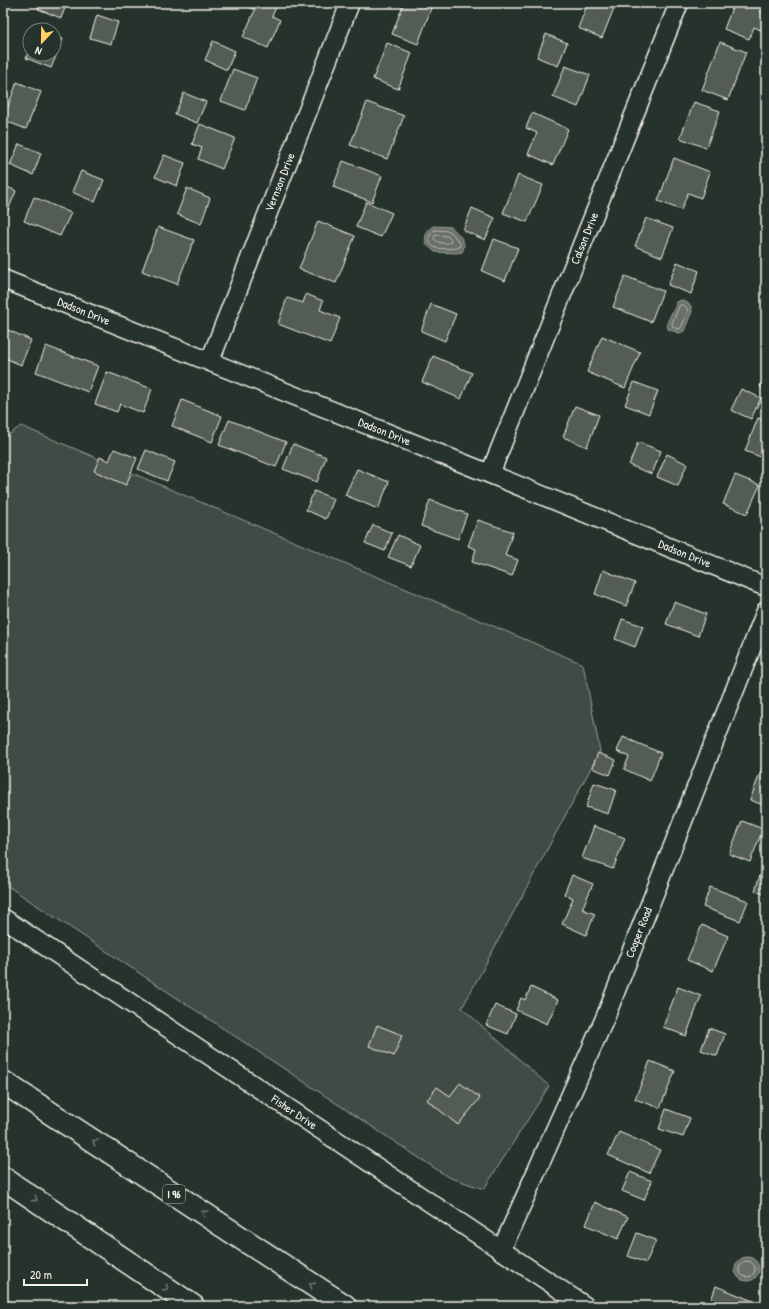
<svg xmlns="http://www.w3.org/2000/svg" width="769" height="1309" viewBox="0 0 769 1309" font-family="'Patrick Hand',sans-serif">
<rect width="100%" height="100%" fill="#26332d"/>
<filter id="ink" filterUnits="userSpaceOnUse"><feTurbulence type="fractalNoise" baseFrequency=".025" numOctaves="2"/><feDisplacementMap in="SourceGraphic" scale="8" xChannelSelector="R" yChannelSelector="G"/><feConvolveMatrix kernelMatrix="1 2 1 2 8 2 1 2 1" color-interpolation-filters="sRGB"/></filter>
<g filter="url(#ink)">
<path fill="#414b45" stroke="#9a9e96" d="M21 426 583 664 600 751 462 1008 549 1086 484 1189 448 1177 3 883V439Z"/>
<path fill="#676f68" stroke="#9fa39b" d="M433 226 452 227C458 235 468 241 462 252L456 253 435 252 426 244C425 235 426 231 433 226Z
M681 300 686 302 691 306 692 311 684 331 679 333 668 329 667 323 677 302Z
M735 1269a12 12 0 1 1 24 0a12 12 0 1 1-24 0Z"/>
<g fill="none" stroke-linecap="round" stroke-linejoin="round">
<path stroke="#bcbdb5" stroke-width="1" d="M435 230 450 231 460 243V247C455 249 441 249 436 248 427 244 427 234 435 230Z
M436 235 447 236 451 240V242C446 245 438 243 434 239Z
M680 305H684L687 308 688 311 681 328 678 329 673 327 672 324Z
M739 1269a8 8 0 1 1 16 0a8 8 0 1 1-16 0Z"/>
</g>
<path fill="#525c55" stroke="#f4f1e8" d="M41 3H67L61 18 38 9Z
M251 3H278L272 16 280 20 268 48 243 37 255 10 249 7Z
M404 3H433L418 44 392 34Z
M588 3H616L602 38 578 28Z
M734 3H763L760 11 766 14 765 32 754 27 749 39 724 29Z
M97 15 118 22 111 44 90 38Z
M546 34 567 43 558 66 537 57Z
M54 36 63 39 51 68 26 58 30 50V54H54Z
M213 41 235 51 227 70 205 60Z
M720 42 746 52 728 100 702 90Z
M387 43 412 53 398 89 373 79Z
M565 66 590 75 578 107 553 97Z
M233 69 257 78 245 110 221 101Z
M17 82 41 92 26 129 3 120Z
M184 93 206 102 197 123 175 114Z
M367 102 404 116 387 159 350 145Z
M694 102 720 111 706 148 680 138Z
M532 113 568 129 553 165 528 154 537 133 526 128Z
M200 124 235 138 222 169 198 159 202 148 192 144Z
M19 144 41 153 33 175 10 165Z
M164 155 185 163 177 186 155 177Z
M674 158 710 172 701 198 688 193 681 210 658 201Z
M343 161 382 176 372 202 333 187Z
M81 171 104 180 95 202 72 192Z
M518 175 543 185 527 222 503 213Z
M3 185 16 191 6 215 3 214Z
M187 188 210 198 201 224 177 214Z
M34 197 71 213 60 236 24 221Z
M366 202 392 213 381 237 356 227Z
M472 208 495 218 485 240 463 230Z
M646 218 673 228 662 257 635 246Z
M318 221 355 236 336 283 299 269Z
M158 227 194 240 177 284 142 271Z
M494 239 518 248 505 281 482 271Z
M677 262 699 271 691 294 668 285Z
M625 276 663 291 651 322 613 307Z
M306 294 323 301 320 310 340 318 330 344 278 324 287 298 303 303Z
M431 304 456 314 445 341 421 331Z
M3 328 31 340 21 365 3 357Z
M602 336 640 352 625 388 587 372Z
M46 346 98 366 88 392 36 372Z
M433 356 472 373 461 399 422 382Z
M107 372 152 389 143 413 120 404 117 412 95 404Z
M766 374V390L760 387Z
M634 382 658 391 649 414 625 405Z
M741 389 761 398 751 419 731 410Z
M182 400 222 416 212 442 172 426Z
M575 406 599 415 587 447 563 437Z
M758 418 766 421V459L745 451Z
M229 420 286 442 276 467 219 445Z
M638 442 661 451 652 474 629 465Z
M293 444 326 457 317 482 283 469Z
M114 449 137 458 126 485 94 471 100 457 109 461Z
M146 450 175 462 167 481 138 469Z
M667 454 687 464 678 486 657 477Z
M357 469 389 482 378 509 345 495Z
M735 475 760 485 747 514 723 504Z
M314 491 334 499 326 519 306 510Z
M430 500 467 514 458 539 421 526Z
M478 520 513 532 505 555 518 560 512 576 472 562 476 549 468 546Z
M373 525 392 533 385 551 365 543Z
M398 535 420 545 411 566 388 557Z
M603 570 635 583 626 606 595 594Z
M674 602 706 614 698 636 666 624Z
M622 619 643 626 635 647 615 639Z
M623 737 661 753 650 781 624 769 629 757 617 751Z
M598 753 616 760 610 775 592 768Z
M762 768 766 770V806L750 800Z
M594 783 616 790 608 814 586 807Z
M742 821 763 829 750 862 729 854Z
M594 826 625 838 613 869 582 858Z
M572 875 593 884 582 909 595 914 586 935 562 924 573 898 564 894Z
M760 875 766 877V895L755 891Z
M710 887 748 901 740 921 703 907Z
M702 925 728 936 713 971 687 960Z
M531 987 558 1000 547 1024 516 1010 521 998 525 1000Z
M678 987 701 996 686 1036 663 1027Z
M495 1005 516 1014 508 1034 486 1025Z
M377 1025 402 1035 394 1056 369 1046Z
M709 1028 725 1034 717 1056 701 1050Z
M650 1061 675 1071 660 1108 635 1099Z
M460 1083 480 1098 458 1125 427 1100 437 1087 450 1096Z
M666 1109 690 1118 683 1137 659 1129Z
M619 1132 660 1150 649 1173 608 1155Z
M630 1172 652 1181 644 1200 622 1191Z
M595 1202 628 1217 618 1239 586 1225Z
M637 1233 656 1240 646 1263 628 1256Z
M716 1286 753 1301 751 1306H709Z"/>
<g fill="none" stroke-linecap="round" stroke-linejoin="round">
<g stroke="#f4f1e8" stroke-width="21">
<g id="street">
<path id="s1" d="M3 279 490 474 766 587"/>
<path id="s2" d="M210 361 350 3"/>
<path id="s3" d="M490 474 679 3"/>
<path id="s4" d="M3 918 585 1306"/>
<path id="s5" d="M501 1251 605 1018 766 611"/>
</g>
</g>
<g stroke="#f4f1e8" stroke-width="25">
<path id="highway" d="M3 1082 345 1306
M3 1178 193 1306"/>
</g>
<use href="#street" stroke="#26332d" stroke-width="18"/>
<use href="#highway" stroke="#26332d" stroke-width="22"/>
</g>
<defs><path id="oneway-chevron" d="M-2-3.5L2.5 0L-2 3.5" fill="none" stroke-width="1.6" stroke-linecap="round" stroke-linejoin="round"/></defs>
<g stroke="#6e766e">
<use href="#oneway-chevron" transform="translate(95 1142) rotate(-147)"/>
<use href="#oneway-chevron" transform="translate(35 1199) rotate(34)"/>
<use href="#oneway-chevron" transform="translate(204 1213) rotate(-147)"/>
<use href="#oneway-chevron" transform="translate(312 1285) rotate(-147)"/>
<use href="#oneway-chevron" transform="translate(166 1288) rotate(34)"/>
</g>
</g>
<g text-anchor="middle" stroke-width="3.5" stroke-linejoin="round" paint-order="stroke">
<rect fill="#26332d" stroke="#b6b8b0" stroke-width="1" x="163" y="1185" width="22" height="18" rx="3"/>
<g font-size="11" font-weight="bold" fill="#f4f1e8">
<text x="174" y="1198">I 96</text>
</g>
<g font-size="12" fill="#f4f1e8" stroke="#26332d">
<text dy="4" stroke="none"><textPath href="#s2" startOffset="192">Vernson Drive</textPath></text>
<text dy="4" stroke="none"><textPath href="#s3" startOffset="254">Calson Drive</textPath></text>
<text dy="4" stroke="none"><textPath href="#s1" startOffset="87">Dadson Drive</textPath></text>
<text dy="4" stroke="none"><textPath href="#s1" startOffset="411">Dadson Drive</textPath></text>
<text dy="4" stroke="none"><textPath href="#s1" startOffset="735">Dadson Drive</textPath></text>
<text dy="4" stroke="none"><textPath href="#s5" startOffset="347">Cooper Road</textPath></text>
<text dy="4" stroke="none"><textPath href="#s4" startOffset="350">Fisher Drive</textPath></text>
</g>
</g>
<rect width="769" height="1309" fill="none" stroke="#26332d" stroke-width="16"/>
<rect x="8" y="8" width="753" height="1293" fill="none" stroke="#f4f1e8" stroke-width="1.5" filter="url(#ink)"/>
<g transform="translate(42 42) rotate(202)"><circle r="19" fill="#26332d" stroke="#787f78"/>
<path d="M0-3L7 15L0 10L-7 15Z" fill="#ffd166"/>
<text y="-6" font-size="11" font-weight="bold" text-anchor="middle" fill="#f4f1e8">N</text>
</g>
<path d="M24 1279v6h63v-6" fill="none" stroke="#f4f1e8" stroke-width="2"/>
<text x="30" y="1279" font-size="12" fill="#f4f1e8" stroke="#26332d" stroke-width="3" paint-order="stroke">20 m</text>
</svg>
